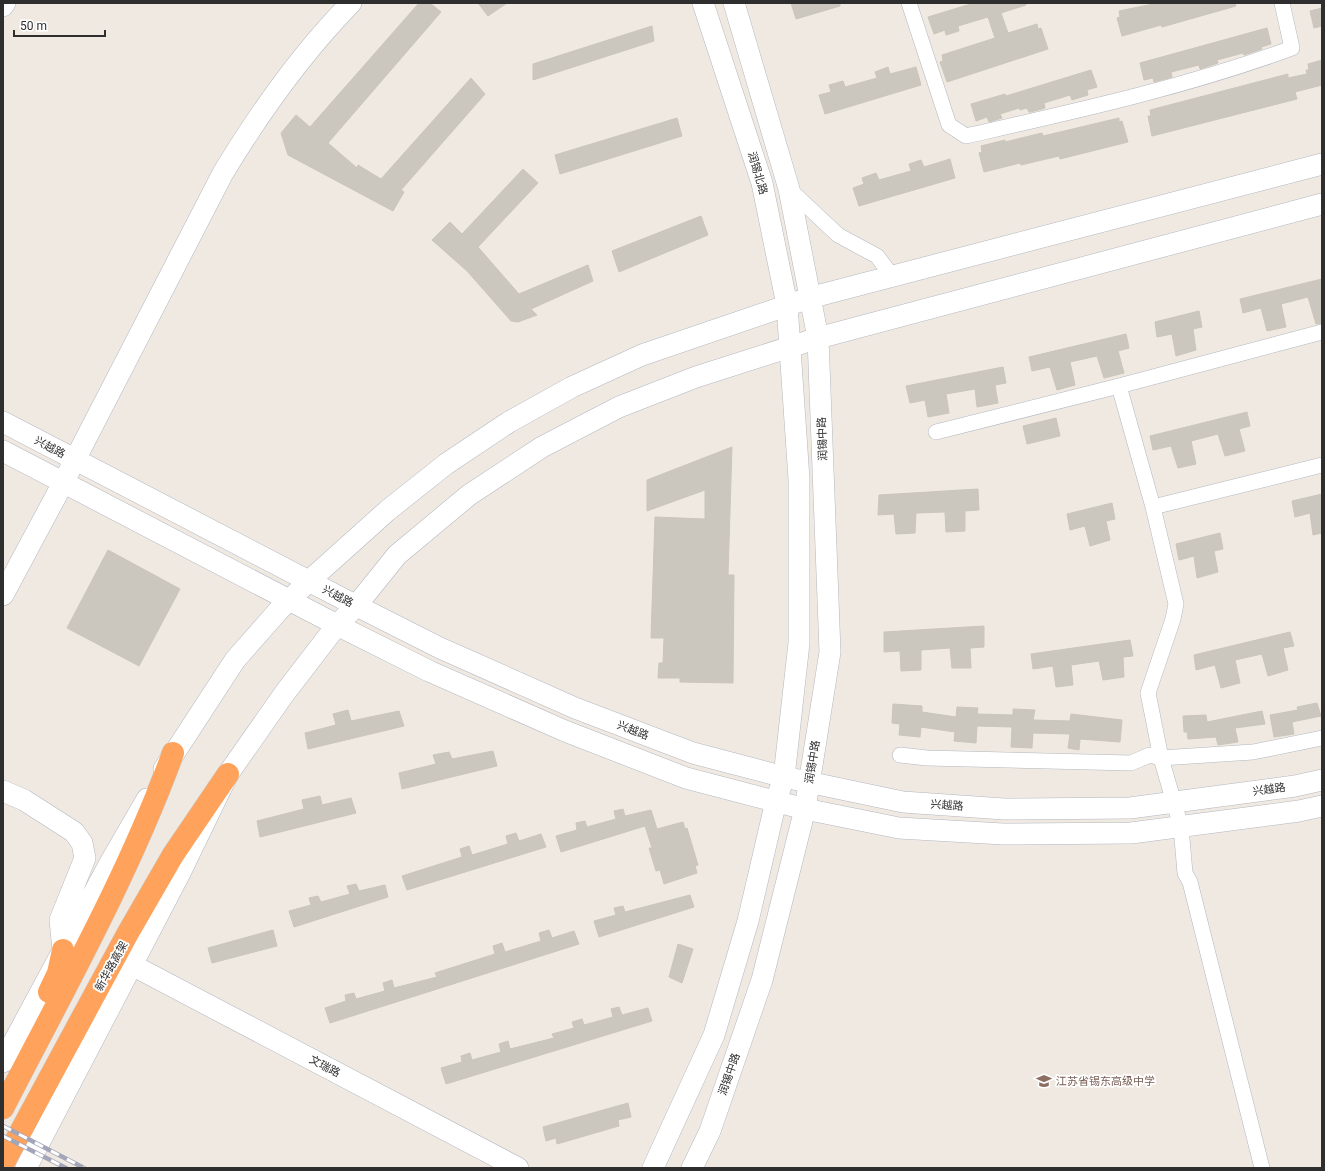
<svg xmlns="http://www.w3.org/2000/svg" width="1325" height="1171" viewBox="0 0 1325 1171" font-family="Roboto,'Noto Sans SC',sans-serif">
<rect width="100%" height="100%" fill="#efe9e1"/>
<path fill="#cbc7bf" stroke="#cbc5ba" d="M419 3H430L441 12 328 143 357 168 358 165 381 179 471 78 485 94 401 190 404 192 393 211 288 155 281 133 296 115 310 127Z
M478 3H507L488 16Z
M791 3H840V6L796 19Z
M974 3H1026V5L1001 13 1008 33 1037 24 1038 29 1041 28 1048 49 947 82 940 62 943 61 942 55 995 38 988 17 958 26 959 31 946 35 945 30 934 34 928 17Z
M1158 3H1235L1236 6 1162 27 1161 25 1122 36 1117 18 1120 17 1119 11Z
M1322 8V26L1314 28 1310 11Z
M652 26 654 41 533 80V64Z
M1267 28 1271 44 1261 47 1262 49 1244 55 1243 53 1217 60 1218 63 1200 69 1199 65 1171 72 1172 77 1154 82 1153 78 1144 80 1140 63Z
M1322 60V85L1295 92 1297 99 1152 136 1148 116H1151L1150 110 1288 74V78L1307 74 1306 70H1309L1308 64Z
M888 67 890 74 916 67 921 85 825 114 819 95 831 92 829 85 843 81 845 87 877 78 875 72Z
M1091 70 1097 87 1087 90 1088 95 1072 100 1070 95 1044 103 1045 108 1031 112H1029L1027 108 1020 110 1019 108 1000 114 1002 118 989 122 987 117 976 121 971 104 1005 94 1006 96Z
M677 118 682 136 560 174 555 155Z
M1119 118V122L1122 121 1128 142 1060 159 1059 156 1021 165 1020 163 984 172 979 153 982 152 981 146 1005 140V142L1042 133 1043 136Z
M950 159 955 178 859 206 853 188 864 184 862 178 876 173 879 180 911 171 909 164 921 160 924 167Z
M523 169 538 183 478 247 519 294 588 265 593 281 531 309 537 315 518 322 511 321 467 271 432 240 450 222 462 234Z
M701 216 708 235 619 272 612 251Z
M1322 279V323L1316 324 1308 297 1281 304 1286 327 1267 331 1261 308 1243 313 1240 299Z
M1199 311 1202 327 1193 329 1196 350 1176 356 1172 334 1157 337 1155 322Z
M1126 334 1129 348 1118 351 1124 373 1104 378 1097 356 1070 362 1075 385 1057 390 1050 367 1032 371 1029 357Z
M1003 367 1006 383 995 385 998 403 977 407 975 389 946 394 949 413 928 417 925 400 910 403 906 386Z
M1247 412 1250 426 1239 429 1245 451 1225 456 1218 434 1191 441 1196 464 1178 468 1171 446 1153 450 1150 436Z
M1056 418 1060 436 1027 444 1023 426Z
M732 447 728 575H734L733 683 680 682V678H658L659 663H663L664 638H651L655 517 705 519V490L647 511V480Z
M978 489 979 510 965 511V531L946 532 945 512 916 513 915 533 896 534 894 514 878 515 879 495Z
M1322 494V533L1313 535 1310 513 1295 517 1292 501Z
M1112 503 1115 519 1106 521 1110 540 1090 546 1085 526 1070 530 1067 514Z
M1220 533 1223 549 1214 551 1218 572 1197 578 1194 556 1179 560 1176 544Z
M108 550 180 589 139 666 67 628Z
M984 626V647L970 648 971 668H952L950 648 921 650V670L901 671 900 651 884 652V632Z
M1290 632 1294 646 1283 648 1288 670 1268 676 1262 654 1235 660 1240 683 1221 688 1215 665 1196 670 1194 655Z
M1130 640 1133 656 1123 657 1124 677 1103 680 1099 661 1071 665 1073 685 1056 687 1053 666 1033 669 1031 654Z
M1317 703 1321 716 1292 722 1294 734 1274 737 1270 715 1298 710 1297 707Z
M893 704 922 706V712L956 717 957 707 978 708 977 714 1013 715V709L1035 710 1033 720 1070 721 1071 714 1122 720 1120 742 1080 739 1079 750 1068 748 1070 734 1033 733 1032 748 1011 747 1012 727 977 726 976 743 954 741 955 732 921 727 920 737 899 735 900 724 892 723Z
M348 710 351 721 399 711 404 726 308 749 305 733 336 725 333 714Z
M1262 711 1265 724 1235 728 1238 742 1218 745 1216 737 1188 739 1187 732H1184L1183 716 1206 715 1207 722Z
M493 751 497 766 402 789 399 773 436 764 433 755 449 752 452 759Z
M320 796 322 805 351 798 356 813 260 837 257 821 304 809 302 800Z
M623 809 625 816 651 810 657 829 683 822 685 829 687 828 698 865 695 866 697 873 664 884 660 870 656 871 649 848H652L645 826 561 852 556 836 577 830 576 823 585 821 587 827 616 819 614 811Z
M516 833 519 841 541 834 546 847 407 890 402 876 462 857 460 849 469 846 472 855 508 844 506 836Z
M356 884 359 891 385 885 388 897 294 927 289 911 311 905 309 898 318 896 321 902 350 894 347 886Z
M690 895 694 907 599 937 594 921 616 915 614 908 623 906 625 912Z
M273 930 277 946 212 963 208 948Z
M549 930 552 938 574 931 579 944 330 1023 325 1008 346 1001 345 995 354 993 356 999 385 991 383 983 392 980 394 988 437 977 435 973 495 954 493 946 502 943 505 952 541 941 539 933Z
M678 944 693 949 682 983 669 977Z
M619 1007 622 1015 648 1008 652 1021 446 1084 441 1068 462 1062 461 1056 470 1053 472 1060 501 1052 499 1044 508 1041 510 1049 554 1038 552 1034 574 1028 572 1022 582 1019 584 1025 613 1017 611 1009Z
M628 1103 631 1117 618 1120 619 1126 557 1144 556 1138 546 1141 543 1127Z"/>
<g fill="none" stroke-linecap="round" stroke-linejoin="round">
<g stroke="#b4b7c1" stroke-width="16">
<path id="street" d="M909 3 949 125 966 136C1076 111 1186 87 1292 48L1282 3
M789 189 838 235 877 256 892 276
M1119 386 1153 507 1176 604 1173 619 1148 693 1161 758 1181 827 1185 873 1190 882 1262 1168
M936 432 1119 386 1322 332
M1153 507 1322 465
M900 755 927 758 1131 763 1150 755 1161 758 1253 752 1322 738"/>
</g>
<g stroke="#b4b7c1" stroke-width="22">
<path id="secondary" d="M3 6 5 3
M3 422 349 602 440 648 575 708 693 753 784 777 903 802 1004 809 1130 808 1295 786 1322 780
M3 451 337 625 429 671 565 731 686 778 805 809 899 828 1003 834 1131 833 1299 811 1322 806
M3 595 63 483 223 173C260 112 301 54 351 3
M164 769 235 660 279 610 309 581 387 511 446 464 509 422 572 387 642 355 809 298 1322 164
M3 791 24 800 74 832 82 843 85 858 60 920 63 950
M132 965 518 1168
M3 1062 111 861 147 799
M26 1168 180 873 228 774 284 694 337 625 356 606 397 555 469 495 542 447 619 407 696 377 818 338 1322 204
M653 1168 714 1035 748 921 776 801 784 777 799 643V479L787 305 762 183 703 3
M692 1168 710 1131 762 980 805 809 830 652 818 338 789 189 734 3"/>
</g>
<g stroke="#c9c9c9" stroke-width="23">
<path id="highway" d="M49 992 58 973 63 950
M3 1108C63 991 128 876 173 753
M3 1164 128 933 173 855 228 774"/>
</g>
<use href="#street" stroke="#fff" stroke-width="15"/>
<use href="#secondary" stroke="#fff" stroke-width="21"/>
<use href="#highway" stroke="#ffa35c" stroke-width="22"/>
<g stroke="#a3a6b8" stroke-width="4.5">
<path id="rail" d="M3 1126 84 1168
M3 1136 66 1168"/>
</g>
<use href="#rail" stroke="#fff" stroke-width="3" stroke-dasharray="9" stroke-linecap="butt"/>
</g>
<defs>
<g id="school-bare" transform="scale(1.2)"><path d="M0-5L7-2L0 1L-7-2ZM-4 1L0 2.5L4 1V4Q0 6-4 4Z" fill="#8d6e63" stroke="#fff" stroke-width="2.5" paint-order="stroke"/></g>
</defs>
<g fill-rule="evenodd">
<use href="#school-bare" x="1044" y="1081"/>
</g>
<g text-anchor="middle" stroke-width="3.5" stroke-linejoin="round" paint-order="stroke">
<g font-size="11" fill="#2e2e2e" stroke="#fff">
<text transform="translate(758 173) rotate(74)" y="4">润锡北路</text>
<text transform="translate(822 439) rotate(-92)" y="4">润锡中路</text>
<text transform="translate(50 447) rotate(28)" y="4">兴越路</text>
<text transform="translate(338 596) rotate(28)" y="4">兴越路</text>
<text transform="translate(633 730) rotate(21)" y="4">兴越路</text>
<text transform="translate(812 762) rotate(-81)" y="4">润锡中路</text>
<text transform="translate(1269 789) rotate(-8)" y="4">兴越路</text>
<text transform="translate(947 805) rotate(4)" y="4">兴越路</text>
<text transform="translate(111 966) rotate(-61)" y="4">新华路高架</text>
<text transform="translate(325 1066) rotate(28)" y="4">文瑞路</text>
<text transform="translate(729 1074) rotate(-71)" y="4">润锡中路</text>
</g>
<g font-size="11" fill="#785e54" stroke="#fff" text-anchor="start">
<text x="1056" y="1085">江苏省锡东高级中学</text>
</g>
</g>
<rect width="1325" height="1171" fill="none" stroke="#2e2e2e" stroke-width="8"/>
<path d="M14 30v6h91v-6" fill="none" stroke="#2e2e2e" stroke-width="2"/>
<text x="20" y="30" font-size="12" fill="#2e2e2e" stroke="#ffffff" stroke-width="3" paint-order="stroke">50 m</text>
</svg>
